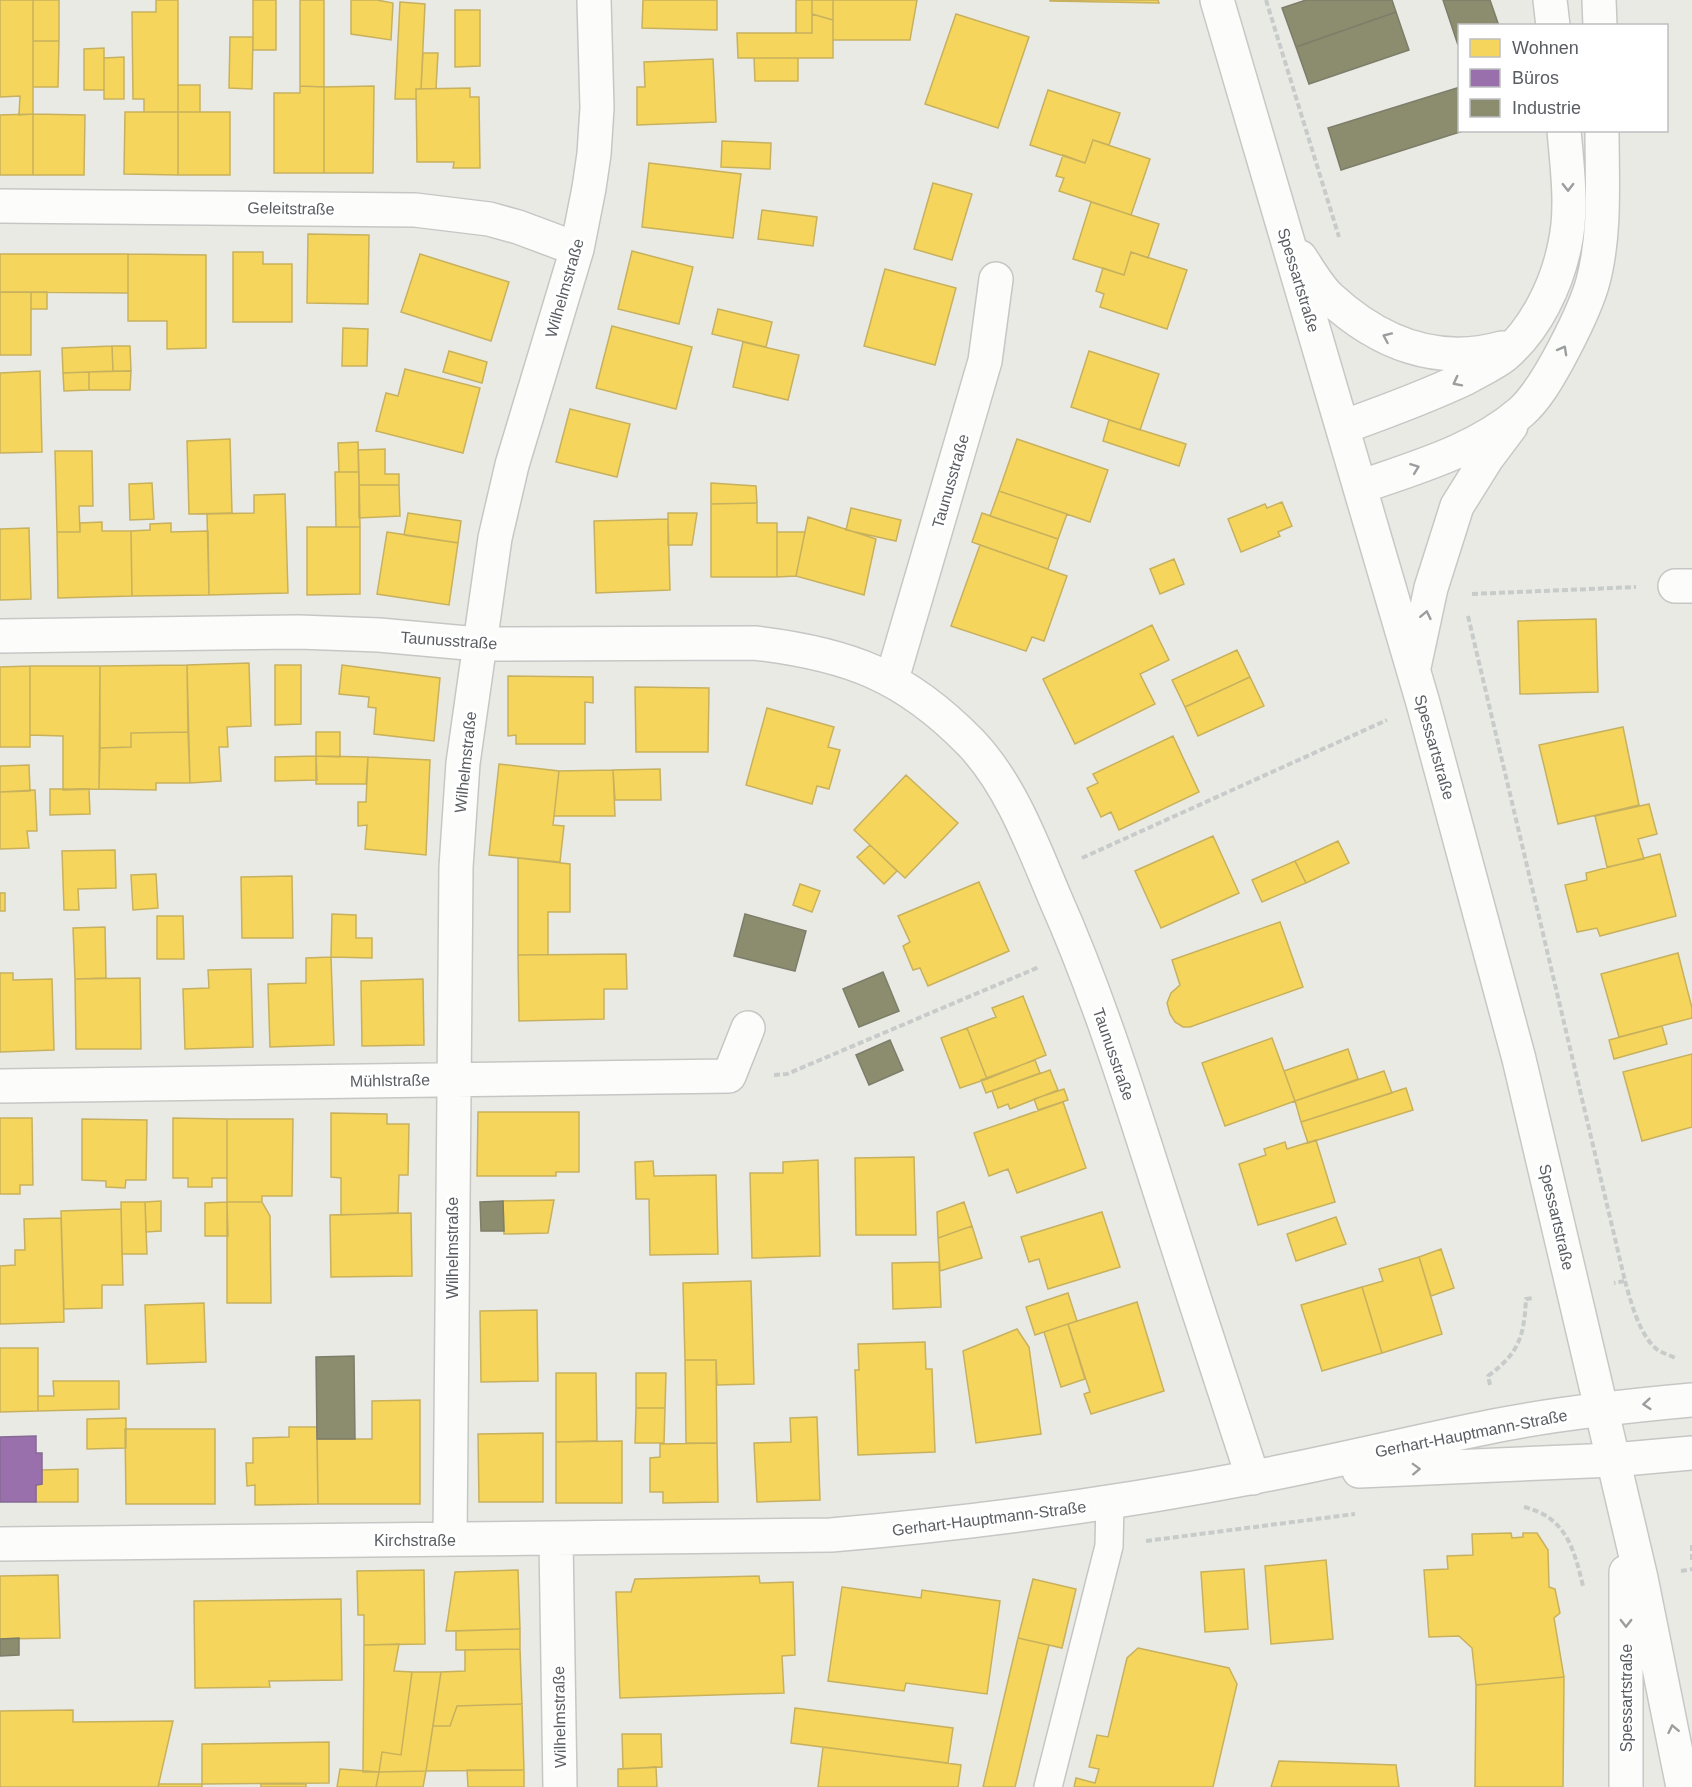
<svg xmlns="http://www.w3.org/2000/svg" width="1692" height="1787" viewBox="0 0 1692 1787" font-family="Arial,sans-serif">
<rect width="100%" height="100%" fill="#eaeae5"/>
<path fill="#f6d55c" stroke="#c7b15e" stroke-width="1.5" d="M0 0H33V114L19 115 20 96 0 97Z
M33 0H59V41H33Z
M156 0H178V112H144V99H133L132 12H156Z
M253 0H276V50H253Z
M300 0H324V87L300 86Z
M351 0H377L393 3 391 40 351 34Z
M643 0H717V30L642 28Z
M796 0H812V33H796Z
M812 0H833V20L812 14Z
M833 0H917L910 40H833Z
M1050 0H1158L1159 3 1050 1Z
M400 2 425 4 421 89H416V99H395Z
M455 10H480V66L455 67Z
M812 14 833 20V58H738L737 33H812Z
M956 14 1029 37 998 128 925 104Z
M230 37H253L252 89 229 88Z
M33 41H59L58 87H33Z
M104 48V90H84V49Z
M423 53H438L436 89H421Z
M124 57V99H104V58Z
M754 58H798V81H755Z
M713 59 716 122 637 125V87H645L644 62Z
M178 85H200V112H178Z
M300 86 324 87V173H274V93H300Z
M374 86 373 173H324V87Z
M470 88V97H479L480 168H453L454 162H417L416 89Z
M1048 90 1120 113 1109 145 1093 140 1085 163 1030 145Z
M125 112H178V175L124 174Z
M178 112H230V175H178Z
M33 114V175H0V115Z
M33 114 85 115 84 175H33Z
M1093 140 1150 159 1131 215 1059 191 1064 178 1056 176 1063 155 1085 163Z
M722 141 771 143 770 169 721 167Z
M649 163 741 174 733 238 642 227Z
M933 183 972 194 952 260 914 249Z
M1091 202 1159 224 1148 258 1131 252 1124 275 1073 259Z
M762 210 817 217 813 246 758 239Z
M308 234 369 235 368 304 307 303Z
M632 251 693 267 679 324 618 309Z
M233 252H263V264H292V322H233Z
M1131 252 1187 270 1167 329 1100 307 1104 294 1096 291 1103 268 1124 275Z
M0 254H128V293L0 292Z
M128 254 206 255V348L167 349V321H128Z
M420 254 509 282 491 341 401 312Z
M885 269 956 288 935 365 864 346Z
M0 292H31V355H0Z
M31 292H47V309H31Z
M718 309 772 322 766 347 712 334Z
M612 326 692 347 676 409 596 388Z
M343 328 368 329 367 366H342Z
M743 342 799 355 788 400 733 387Z
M112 346H130L131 371H113Z
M112 346 113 371 63 373 62 348Z
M449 351 487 362 482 383 443 372Z
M1089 351 1159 374 1140 430 1071 407Z
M405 369 480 388 463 453 376 431 386 393 398 396Z
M40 371 42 452 0 453V373Z
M131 371 130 390H89V372Z
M89 372V390L64 391 63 373Z
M570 409 630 424 617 477 556 462Z
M1109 420 1186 444 1179 466 1103 441Z
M230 439 232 513 189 514 187 441Z
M1017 439 1108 470 1090 522 999 491Z
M358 442 359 472H339L338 443Z
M385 449V474H399V485H359L358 450Z
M55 451H92L93 506H79L80 532H57Z
M335 472H359L360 527H336Z
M152 483 154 519 130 520 129 484Z
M711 483 756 486 757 503 711 504Z
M359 485H399L400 516 359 518Z
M999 491 1067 514 1058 539 990 516Z
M285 494 288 593 209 595 207 514 254 513V495Z
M1282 502 1292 526 1278 532 1280 536 1241 552 1228 519 1265 504 1267 508Z
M757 503V523H777V577H711V504Z
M851 508 901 520 896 541 846 530Z
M408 513 461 521 458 543 404 535Z
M668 513H697L692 545H668Z
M982 513 1058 539 1048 569 972 542Z
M808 517 876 539 864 595 796 576Z
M668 519 670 590 596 593 594 521Z
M102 522V531H131L132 596 58 598 57 532H80V523Z
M171 523V532L208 531 209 595 132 596 131 531 150 530V524Z
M307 527H360V594L307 595Z
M29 528 31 599 0 600V529Z
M387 532 458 543 449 605 377 594Z
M777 532H805L796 576 777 577Z
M980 545 1067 576 1044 641 1032 637 1026 651 951 626Z
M1174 559 1184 584 1160 594 1150 569Z
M1596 619 1598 692 1520 694 1518 621Z
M1152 625 1169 660 1140 674 1155 704 1075 744 1043 679Z
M1237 650 1250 677 1185 707 1172 680Z
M249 663 251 726 227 727 228 747H219L221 781 190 783 187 665Z
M187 665 188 732 131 733V747L100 748V666Z
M275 665H301V724L275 725Z
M342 665 440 678 434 741 374 734 376 708 368 707 369 697 339 694Z
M30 666V747H0V667Z
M30 666H100L99 789 63 790V736L30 735Z
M508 676 593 677V703L585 702V744H516V735L508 736Z
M1250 677 1264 706 1198 736 1185 707Z
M635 687 709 688 708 752H636Z
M767 708 834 727 828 747 840 750 829 789 817 786 812 804 746 785Z
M1623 727 1639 805 1558 824 1539 745Z
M188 732 190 783H156V790L99 789 100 748 131 747V733Z
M316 732H340V757L316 756Z
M1173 736 1199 792 1119 830 1111 812 1101 817 1087 788 1098 783 1093 774Z
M316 756 317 780 275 781V757Z
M316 756 368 757 366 784H316Z
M368 757 430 760 426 855 365 849 367 825 358 826V802H366Z
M499 764 559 771 553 825 564 826 560 862 489 855Z
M29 765 30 791 0 792V766Z
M660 769 661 800H615L613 770Z
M613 770 615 816H554L559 771Z
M906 775 958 823 905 878 854 830Z
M50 789H89L90 814 50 815Z
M35 790 37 831H27L29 848 0 849V792Z
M1649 804 1657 834 1638 839 1644 859 1607 867 1595 816Z
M1213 836 1239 893 1161 928 1135 871Z
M1338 841 1349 863 1306 883 1295 861Z
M870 845 897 871 884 884 857 857Z
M115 850 116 888 78 889 79 910H64L62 851Z
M1660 854 1676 916 1600 936 1597 928 1577 932 1565 885 1587 880 1586 873Z
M518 858 570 864V912H548V955H518Z
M1295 861 1306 883 1262 902 1252 880Z
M156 874 158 908 133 910 131 875Z
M292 876 293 938H242L241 877Z
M979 882 1009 951 928 986 920 968 913 970 903 946 910 942 898 916Z
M800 884 820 891 812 912 793 905Z
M0 893H5V911H0Z
M332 914 356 915V938H372V958L331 957Z
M157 916H183L184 959H157Z
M1280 922 1303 987 1190 1027H1183L1175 1022 1170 1014 1167 1003 1171 993 1180 985 1172 960Z
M105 927 106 978 75 979 73 928Z
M1678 953 1692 1008V1018L1619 1037 1601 974Z
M626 954 627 989H604V1019L519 1021 518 955Z
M331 957 334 1045 270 1047 268 984 306 983V958Z
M251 969 253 1047 185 1049 183 989 209 988 208 970Z
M0 973H13V980L52 979 54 1050 0 1052Z
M140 978 141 1049H76L75 979Z
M423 979 424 1045 362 1046 361 981Z
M1023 996 1046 1055 987 1079 967 1028 996 1017 992 1008Z
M1662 1026 1667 1044 1614 1059 1609 1040Z
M967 1028 987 1079 960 1088 941 1038Z
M1272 1038 1295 1101 1225 1126 1202 1063Z
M1348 1049 1358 1079 1295 1101 1284 1071Z
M1692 1054V1127L1642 1141 1623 1072Z
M1035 1060 1040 1073 986 1093 981 1080Z
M1050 1070 1058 1090 1010 1109 1008 1104 998 1108 992 1091Z
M1384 1071 1392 1093 1301 1122 1295 1101Z
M1406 1088 1413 1110 1308 1143 1301 1122Z
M1064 1089 1068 1100 1038 1110 1034 1099Z
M1063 1102 1086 1168 1017 1193 1008 1169 989 1176 974 1133Z
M478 1112H579V1172H556V1176H477Z
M331 1113 387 1114V1124H409L408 1175H399L398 1213 341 1215V1178L331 1177Z
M0 1118H32L33 1185H20V1194H0Z
M173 1118 227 1119V1178H212V1187H188V1178H173Z
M82 1119 147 1120 146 1180H126L125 1188 106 1187V1181L82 1180Z
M227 1119H293L292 1196H262V1202H227Z
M1316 1140 1335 1202 1258 1225 1239 1164 1266 1155 1264 1149 1285 1142 1287 1149Z
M914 1157 916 1235H856L855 1158Z
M818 1160 820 1256 752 1258 750 1173H783V1162Z
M653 1161 654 1176 716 1175 718 1254 650 1255 649 1199H636L635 1162Z
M554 1200 548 1233 504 1234 503 1201Z
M161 1201V1231L146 1232 145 1202Z
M121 1202H145L147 1254H122Z
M227 1202 228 1236H205V1203Z
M227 1202H262L270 1216 271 1303H227Z
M964 1202 972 1226 938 1238 937 1212Z
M121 1209 123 1285H102V1308L64 1309 61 1211Z
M1102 1212 1120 1267 1048 1289 1039 1259 1029 1262 1021 1237Z
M411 1213 412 1276 331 1277 330 1215Z
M1336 1217 1346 1244 1296 1261 1287 1234Z
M61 1218 64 1322 0 1324V1266L15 1265V1250H25L24 1219Z
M972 1226 982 1258 940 1271 938 1238Z
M1441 1249 1454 1288 1431 1296 1419 1257Z
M1419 1257 1442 1334 1382 1353 1362 1287 1383 1281 1379 1269Z
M939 1262 941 1307 893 1309 892 1263Z
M751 1281 754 1384 717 1385 716 1360H685L683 1283Z
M1362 1287 1382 1353 1322 1371 1301 1305Z
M1068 1293 1077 1321 1035 1335 1026 1307Z
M1137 1302 1164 1391 1091 1414 1084 1394 1090 1392 1068 1324Z
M204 1303 206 1362 147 1364 145 1305Z
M537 1310 538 1381 481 1382 480 1311Z
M1068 1324 1085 1379 1061 1387 1044 1332Z
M1017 1329 1029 1347 1041 1434 976 1443 963 1351Z
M925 1342 926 1369H932L935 1452 858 1455 855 1370H859L858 1344Z
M0 1348H38V1411L0 1412Z
M685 1360H716L717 1443H686Z
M556 1373H596L597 1441 556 1442Z
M636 1373H666L665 1408H636Z
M53 1381H119V1409L38 1411V1396H54Z
M420 1400V1504H318L317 1439H372V1401Z
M636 1408H665L664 1443H635Z
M817 1417 820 1500 757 1502 754 1443 791 1442 790 1418Z
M126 1418V1448L87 1449V1419Z
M289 1427H317L318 1504 255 1505V1485L247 1486 246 1463H253V1438L289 1437Z
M125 1429H215V1504H126Z
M543 1433V1502H479L478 1434Z
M622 1441V1503H556V1442Z
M717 1443 718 1502 663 1503V1492H650V1458L660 1457V1444Z
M78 1469V1502H36V1485L42 1484V1470Z
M1511 1533 1512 1538 1523 1537V1533H1537L1548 1550 1549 1587 1555 1589 1560 1613 1554 1618 1564 1677 1476 1685 1472 1648 1459 1636 1429 1637 1424 1570 1448 1569 1447 1556 1473 1555 1472 1534Z
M1326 1560 1333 1639 1271 1644 1265 1566Z
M1244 1569 1248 1629 1205 1632 1201 1572Z
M424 1570 425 1644 364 1645V1615H358L357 1571Z
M518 1570 520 1629 446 1631 455 1572Z
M58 1575 60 1638 0 1639V1576Z
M759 1576 760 1583 793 1582 795 1655 782 1656 784 1693 620 1698 616 1592H631L635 1579Z
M1033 1579 1076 1589 1062 1648 1018 1638Z
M842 1587 921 1598 922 1590 1000 1601 987 1694 906 1683 904 1691 828 1681Z
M341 1599 342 1680 269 1681 270 1687 195 1688 194 1601Z
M520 1629V1649L456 1650V1631Z
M1018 1638 1049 1645 1015 1787H983Z
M399 1644 394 1671 412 1672 401 1755 382 1752 379 1772H363L364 1645Z
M1138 1648 1229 1668 1237 1684 1213 1787H1074L1076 1778 1095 1783 1099 1769 1089 1767 1097 1735 1108 1737 1127 1658Z
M520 1649 522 1704 457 1706 450 1726H433L441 1672 465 1671V1650Z
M412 1672H441L426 1771 379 1772 382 1752 401 1755Z
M1564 1677 1563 1787H1475L1476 1685Z
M522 1704 524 1770 426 1771 433 1726H450L457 1706Z
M795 1708 953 1728 948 1763 791 1743Z
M73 1710V1722L173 1721 158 1787H0V1711Z
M622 1734H661L662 1767 623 1769Z
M329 1742V1783L202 1784V1744Z
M823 1747 961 1765 958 1787H818Z
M1279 1761 1396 1765 1399 1787H1271Z
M656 1767 657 1787H618V1769Z
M340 1769 379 1772 376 1787H337Z
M467 1770H524V1787H468Z
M426 1771 423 1787H376L379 1772Z
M159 1784H202V1787H158Z
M261 1784H306V1787H261Z"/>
<path fill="#9970ab" stroke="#866a95" stroke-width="1.5" d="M36 1436V1453H42V1484L36 1485V1502H0V1437Z"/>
<path fill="#8c8c6e" stroke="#7d7e6a" stroke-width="1.5" d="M1306 0H1392L1396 12 1296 47 1282 8Z
M1443 0H1490L1499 26H1460L1458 45Z
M1396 12 1409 50 1309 84 1296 47Z
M1460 87V130H1466L1341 170 1328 128Z
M745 914 806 931 795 971 734 956Z
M883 972 899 1011 859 1027 843 989Z
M890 1040 903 1070 869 1085 856 1055Z
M503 1201 504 1231H481L480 1202Z
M354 1356 355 1439H317L316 1357Z
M19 1638V1655L0 1656V1639Z"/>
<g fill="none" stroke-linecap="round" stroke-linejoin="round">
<g stroke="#c6c7c5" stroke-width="30">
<path id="service" d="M1048 1787 1109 1546 1110 1502"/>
</g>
<g stroke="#c6c7c5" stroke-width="36">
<path id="minor" d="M0 206 415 210 489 219 518 227 577 249
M1675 586H1692
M0 636 299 632 379 635 478 644 755 643C848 654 905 675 971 743 1011 785 1033 846 1055 898 1095 988 1125 1082 1155 1176 1187 1277 1220 1377 1253 1478
M892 679 985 361 996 279
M0 1086 729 1076 748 1028
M1359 1471 1613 1460 1692 1453
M450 1539 456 867 463 763 495 538 512 465 577 249 589 188 594 154 597 108 594 0
M556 1540 560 1787
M0 1544 831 1535C973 1523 1114 1504 1254 1477 1334 1462 1414 1442 1494 1426 1559 1413 1626 1406 1692 1400"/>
</g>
<g stroke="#c7c7c6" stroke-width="36">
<path id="secondary" d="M1217 0 1423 703 1519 1059 1641 1578 1683 1787
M1550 0 1553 26
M1599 0 1600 26
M1300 257C1309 270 1318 287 1330 298 1379 343 1437 366 1502 348
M1343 427C1385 412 1426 397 1466 378 1478 371 1494 364 1505 355 1536 328 1557 285 1565 244 1573 208 1567 167 1564 130
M1360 487C1414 468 1476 451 1521 412 1536 399 1548 378 1558 360 1571 336 1584 311 1592 285 1606 236 1602 181 1602 130
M1414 667 1431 588 1457 506 1487 458 1511 426
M1626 1787V1572"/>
</g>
<path stroke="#c7cbc9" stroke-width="4" stroke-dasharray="6 3" stroke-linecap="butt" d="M1266 0 1339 237
M1472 594 1636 587
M1468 616 1625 1281 1614 1283
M1082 858 1387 720
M774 1075 787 1074 1039 967
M1625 1281C1631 1302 1640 1338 1659 1351 1665 1354 1672 1356 1677 1359
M1490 1385 1488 1376C1519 1353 1524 1337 1526 1299L1533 1298
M1524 1507C1566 1517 1574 1549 1583 1586
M1146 1541 1355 1514
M1692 1545V1563
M1681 1571 1692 1569"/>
<use href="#service" stroke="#fcfcfb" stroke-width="27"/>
<use href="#minor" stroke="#fcfcfb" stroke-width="33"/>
<use href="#secondary" stroke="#fcfcfb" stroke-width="33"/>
</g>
<defs><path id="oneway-chevron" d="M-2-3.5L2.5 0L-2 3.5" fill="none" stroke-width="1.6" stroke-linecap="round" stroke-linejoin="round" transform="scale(1.5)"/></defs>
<g stroke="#9b9d9f">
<use href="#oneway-chevron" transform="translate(1568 187) rotate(89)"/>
<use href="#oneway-chevron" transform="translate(1387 337) rotate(-156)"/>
<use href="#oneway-chevron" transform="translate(1563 350) rotate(-61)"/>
<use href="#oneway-chevron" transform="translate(1457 382) rotate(153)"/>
<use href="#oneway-chevron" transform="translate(1415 468) rotate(-21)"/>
<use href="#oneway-chevron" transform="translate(1426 615) rotate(-78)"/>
<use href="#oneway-chevron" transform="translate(1647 1404) rotate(175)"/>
<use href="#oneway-chevron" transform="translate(1416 1469) rotate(-2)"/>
<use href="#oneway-chevron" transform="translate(1626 1623) rotate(90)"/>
<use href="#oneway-chevron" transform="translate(1673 1729) rotate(-102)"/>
</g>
<g text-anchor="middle" stroke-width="6" stroke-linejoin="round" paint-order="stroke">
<g font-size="16" fill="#5a5d62" stroke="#fff">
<text transform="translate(291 208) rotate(1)" y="6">Geleitstraße</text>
<text transform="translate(1299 280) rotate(73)" y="6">Spessartstraße</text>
<text transform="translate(564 288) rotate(-74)" y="6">Wilhelmstraße</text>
<text transform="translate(950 481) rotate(-74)" y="6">Taunusstraße</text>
<text transform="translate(449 640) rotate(4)" y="6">Taunusstraße</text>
<text transform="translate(1435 747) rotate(74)" y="6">Spessartstraße</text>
<text transform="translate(465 762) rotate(-84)" y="6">Wilhelmstraße</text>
<text transform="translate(1114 1054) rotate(71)" y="6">Taunusstraße</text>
<text transform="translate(390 1080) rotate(-1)" y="6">Mühlstraße</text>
<text transform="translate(1557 1217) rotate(77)" y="6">Spessartstraße</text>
<text transform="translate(452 1248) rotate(-90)" y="6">Wilhelmstraße</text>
<text transform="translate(1471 1433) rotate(-11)" y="6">Gerhart-Hauptmann-Straße</text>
<text transform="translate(989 1518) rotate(-7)" y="6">Gerhart-Hauptmann-Straße</text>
<text x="415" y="1546">Kirchstraße</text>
<text transform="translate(1626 1698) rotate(-90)" y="6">Spessartstraße</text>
<text transform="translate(559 1717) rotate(-91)" y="6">Wilhelmstraße</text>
</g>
</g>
<rect x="1458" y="24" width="210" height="108" fill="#ffffff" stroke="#bdbec0" stroke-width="1.5"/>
<rect x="1470" y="39" width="30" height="18" fill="#f6d55c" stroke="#bdbec0" stroke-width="1.5"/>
<text x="1512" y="54" font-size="18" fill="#5a5d62">Wohnen</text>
<rect x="1470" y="69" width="30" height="18" fill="#9970ab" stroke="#bdbec0" stroke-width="1.5"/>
<text x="1512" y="84" font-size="18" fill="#5a5d62">Büros</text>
<rect x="1470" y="99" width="30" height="18" fill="#8c8c6e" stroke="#bdbec0" stroke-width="1.5"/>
<text x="1512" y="114" font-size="18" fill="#5a5d62">Industrie</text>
</svg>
